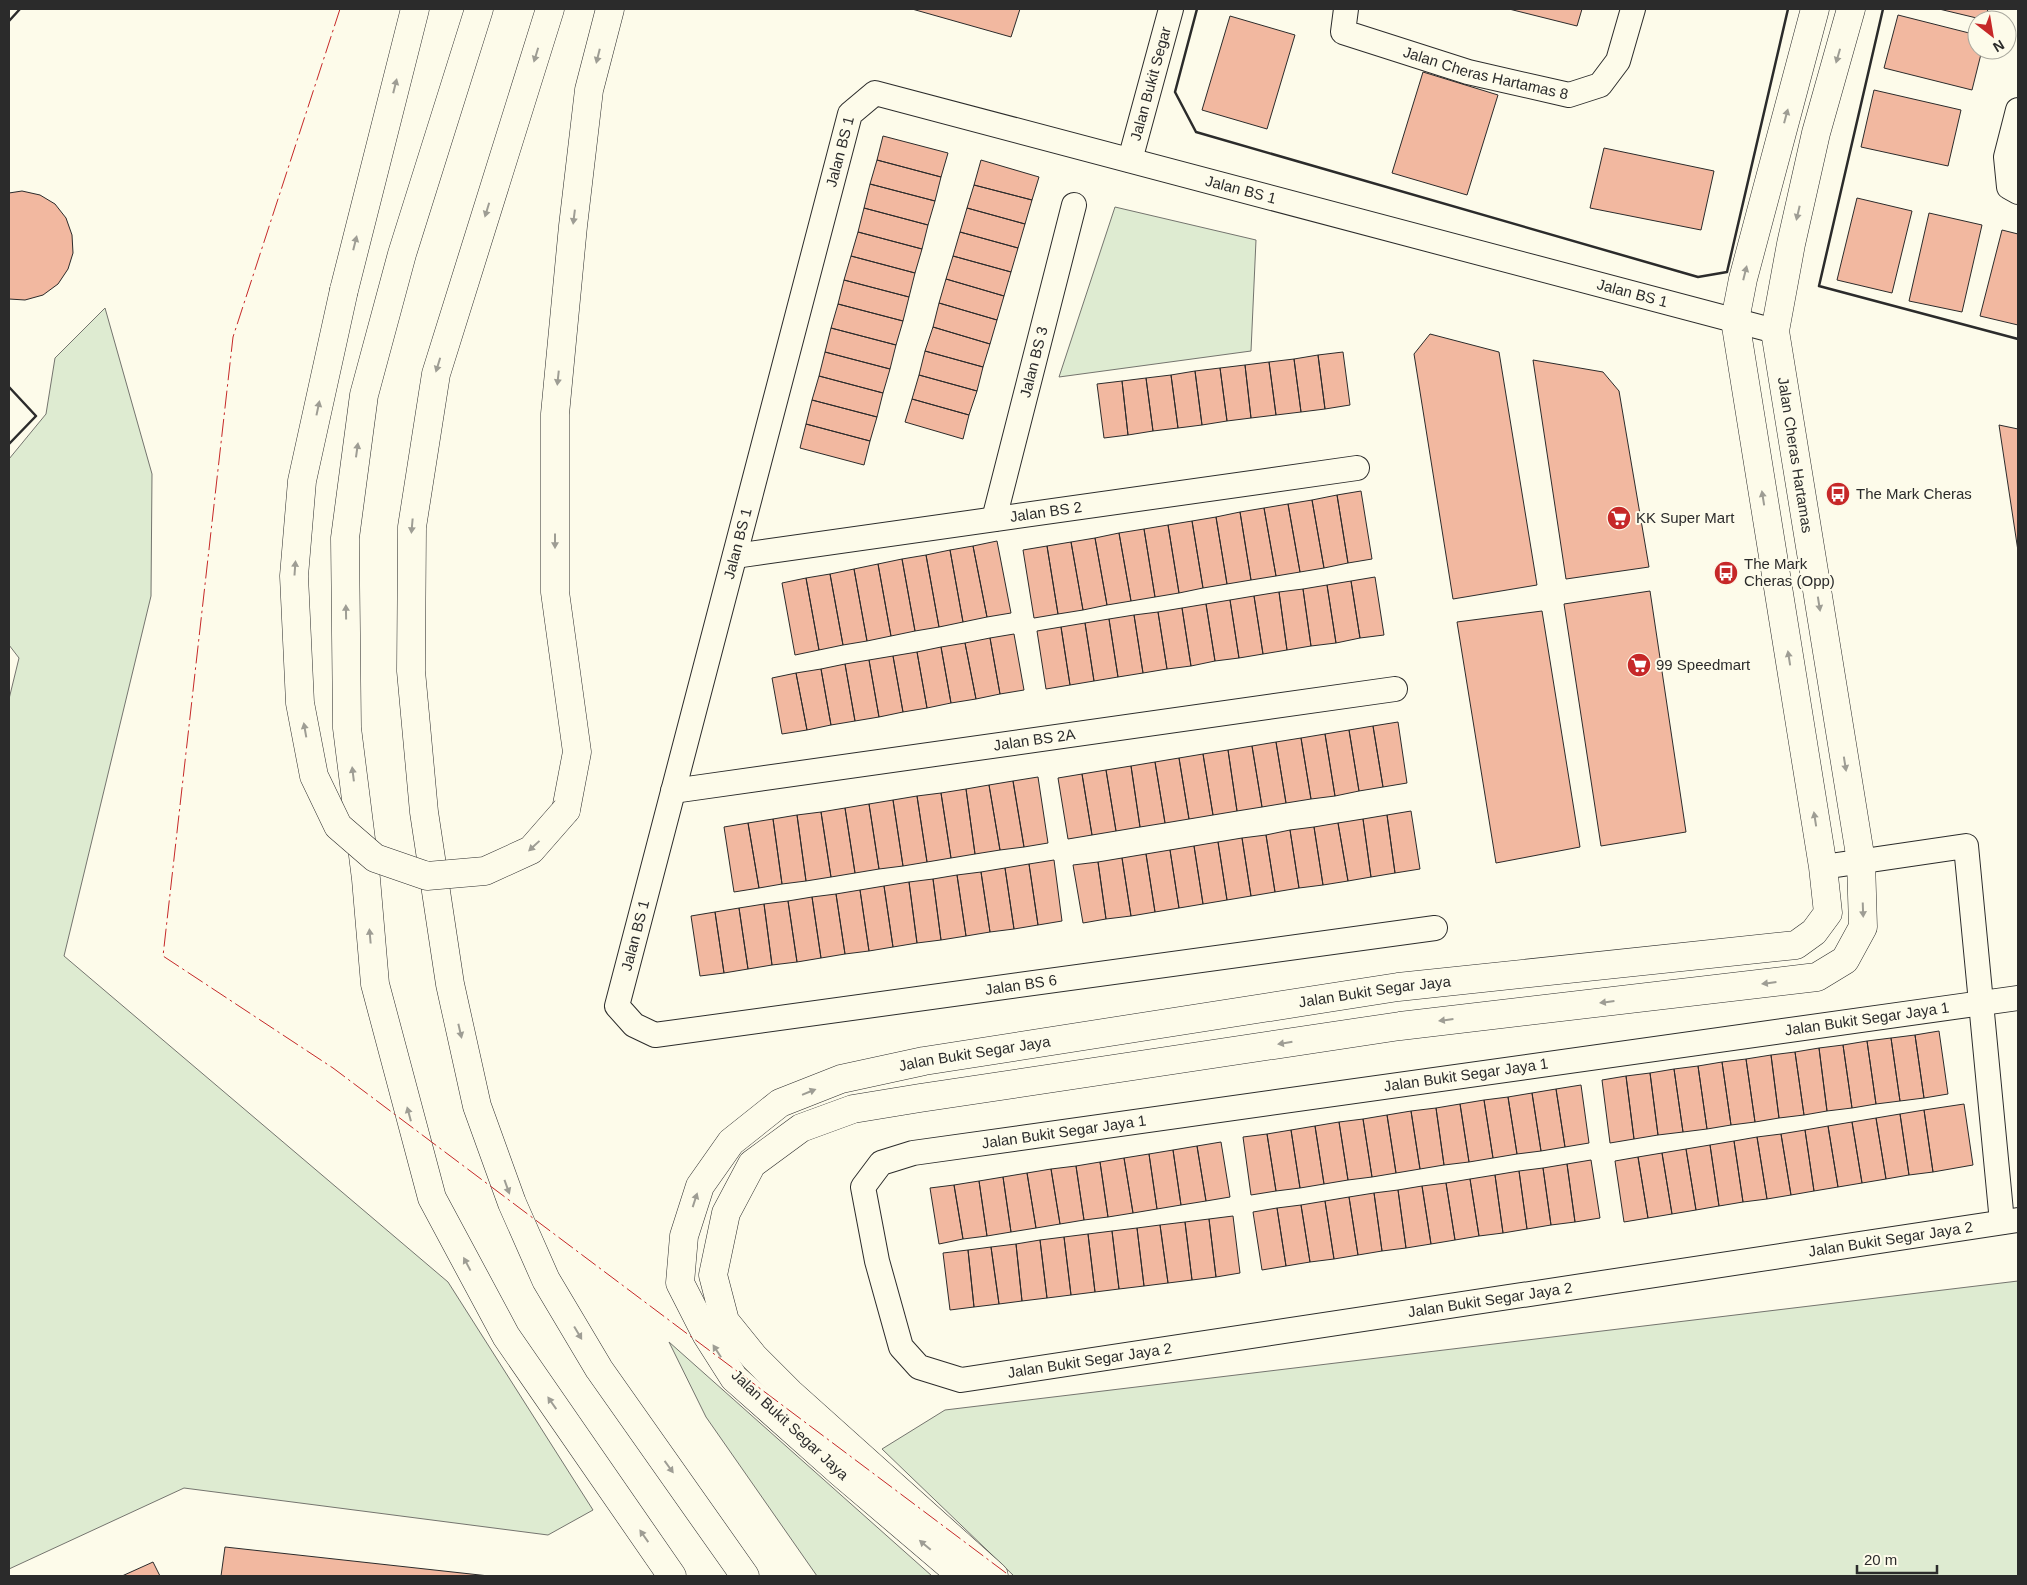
<svg xmlns="http://www.w3.org/2000/svg" width="2027" height="1585" viewBox="0 0 2027 1585" font-family="Arial,sans-serif">
<rect width="100%" height="100%" fill="#fdfbea"/>
<path fill="#deebd1" stroke="#74746e" d="M1115 207 1256 240 1251 351 1059 377Z
M105 308 152 474 151 596 64 956 448 1282 593 1510 548 1535 184 1488 9 1569V699L19 658 9 645V459L46 414 55 358Z
M2018 1281V1576H1014L882 1449 945 1410Z
M669 1342 932 1576H817L706 1417Z"/>
<path fill="#f2b8a0" stroke="#2b2b2b" d="M912 9H1020L1011 37Z
M1509 9H1582L1577 26Z
M1939 9H1988L1985 20Z
M1898 15 1977 35V50H1982L1972 90 1884 68Z
M1230 16 1295 35 1267 129 1202 110Z
M1423 72 1498 95 1467 195 1392 173Z
M1874 90 1961 110 1948 166 1861 147Z
M883 136 948 153 941 177 877 160Z
M1604 148 1714 171 1701 230 1590 208Z
M877 160 941 177 935 201 870 184Z
M981 160 1039 177 1032 200 974 185Z
M870 184 935 201 928 225 864 208Z
M974 185 1032 200 1025 224 967 208Z
M22 191 40 195 55 204 66 218 72 235 73 253 68 269 58 284 43 295 25 300 9 299V193Z
M1857 198 1912 211 1892 293 1837 280Z
M864 208 928 225 922 249 858 232Z
M967 208 1025 224 1018 248 960 232Z
M1929 213 1982 225 1962 312 1909 301Z
M2002 230 2018 234V325L1980 316Z
M858 232 922 249 915 273 851 256Z
M960 232 1018 248 1011 272 953 256Z
M851 256 915 273 909 297 844 280Z
M953 256 1011 272 1004 296 946 279Z
M946 279 1004 296 997 320 939 303Z
M844 280 909 297 903 321 838 304Z
M939 303 997 320 990 344 933 327Z
M838 304 903 321 896 345 831 328Z
M933 327 990 344 983 367 925 351Z
M831 328 896 345 890 369 825 352Z
M1430 334 1499 352 1537 585 1453 599 1414 354Z
M925 351 983 367 977 391 919 375Z
M825 352 890 369 883 393 819 376Z
M1343 352 1350 405 1325 409 1318 355Z
M1318 355 1325 409 1301 412 1294 359Z
M1294 359 1301 412 1276 415 1269 362Z
M1533 360 1603 372 1619 391 1649 567 1566 579Z
M1269 362 1276 415 1251 418 1245 365Z
M1245 365 1251 418 1227 421 1220 368Z
M1220 368 1227 421 1202 425 1195 371Z
M1195 371 1202 425 1178 428 1171 375Z
M919 375 977 391 969 415 912 399Z
M1171 375 1178 428 1153 431 1146 378Z
M819 376 883 393 877 417 812 400Z
M1146 378 1153 431 1128 435 1122 381Z
M1122 381 1128 435 1104 438 1097 384Z
M912 399 969 415 963 439 905 422Z
M812 400 877 417 870 441 806 424Z
M806 424 870 441 864 465 800 448Z
M1999 425 2018 429V551Z
M1361 491 1372 559 1348 563 1337 495Z
M1337 495 1348 563 1324 568 1312 500Z
M1312 500 1324 568 1300 572 1288 504Z
M1288 504 1300 572 1276 576 1264 508Z
M1264 508 1276 576 1251 580 1240 512Z
M1240 512 1251 580 1227 584 1216 517Z
M1216 517 1227 584 1203 588 1192 521Z
M1192 521 1203 588 1179 593 1168 525Z
M1168 525 1179 593 1155 597 1144 529Z
M1144 529 1155 597 1131 601 1119 533Z
M1119 533 1131 601 1107 605 1095 538Z
M1095 538 1107 605 1083 610 1071 542Z
M997 541 1011 613 987 617 973 546Z
M1071 542 1083 610 1058 614 1047 546Z
M973 546 987 617 963 622 950 550Z
M1047 546 1058 614 1034 618 1023 550Z
M950 550 963 622 939 627 926 555Z
M926 555 939 627 915 631 902 559Z
M902 559 915 631 891 636 878 564Z
M878 564 891 636 867 641 854 569Z
M854 569 867 641 843 645 830 574Z
M830 574 843 645 819 650 806 578Z
M1375 577 1384 635 1360 638 1351 581Z
M806 578 819 650 795 655 782 583Z
M1351 581 1360 638 1336 643 1327 585Z
M1327 585 1336 643 1311 646 1303 589Z
M1303 589 1311 646 1287 650 1279 592Z
M1650 591 1686 832 1601 846 1564 604Z
M1279 592 1287 650 1263 654 1254 596Z
M1254 596 1263 654 1239 658 1230 600Z
M1230 600 1239 658 1215 661 1206 604Z
M1206 604 1215 661 1191 666 1182 608Z
M1182 608 1191 666 1167 669 1158 612Z
M1542 611 1580 847 1496 863 1457 622Z
M1158 612 1167 669 1143 673 1134 615Z
M1134 615 1143 673 1118 677 1109 619Z
M1109 619 1118 677 1094 681 1085 623Z
M1085 623 1094 681 1070 685 1061 627Z
M1061 627 1070 685 1046 689 1037 631Z
M1014 634 1024 690 1000 694 990 638Z
M990 638 1000 694 976 699 965 643Z
M965 643 976 699 951 703 941 647Z
M941 647 951 703 927 708 917 652Z
M917 652 927 708 903 712 893 656Z
M893 656 903 712 879 717 869 660Z
M869 660 879 717 855 721 845 664Z
M845 664 855 721 831 725 821 669Z
M821 669 831 725 807 730 796 673Z
M796 673 807 730 782 734 772 678Z
M1398 722 1407 783 1383 787 1373 726Z
M1373 726 1383 787 1359 791 1349 730Z
M1349 730 1359 791 1335 796 1325 734Z
M1325 734 1335 796 1311 799 1301 738Z
M1301 738 1311 799 1286 803 1276 742Z
M1276 742 1286 803 1262 807 1252 746Z
M1252 746 1262 807 1237 811 1228 750Z
M1228 750 1237 811 1213 815 1203 754Z
M1203 754 1213 815 1189 819 1179 758Z
M1179 758 1189 819 1165 823 1155 762Z
M1155 762 1165 823 1140 827 1131 766Z
M1131 766 1140 827 1116 831 1106 770Z
M1106 770 1116 831 1092 835 1082 774Z
M1082 774 1092 835 1068 839 1058 778Z
M1038 777 1048 843 1024 847 1013 781Z
M1013 781 1024 847 1000 850 989 785Z
M989 785 1000 850 975 854 966 789Z
M966 789 975 854 951 858 941 793Z
M941 793 951 858 927 862 917 796Z
M917 796 927 862 903 866 893 800Z
M893 800 903 866 879 869 869 804Z
M869 804 879 869 855 873 845 808Z
M845 808 855 873 831 877 821 812Z
M1411 811 1420 869 1395 873 1387 815Z
M821 812 831 877 806 881 797 815Z
M797 815 806 881 782 884 773 819Z
M1387 815 1395 873 1371 877 1363 819Z
M773 819 782 884 759 888 748 823Z
M1363 819 1371 877 1348 881 1338 823Z
M748 823 759 888 734 892 724 827Z
M1338 823 1348 881 1323 885 1314 827Z
M1314 827 1323 885 1299 888 1290 830Z
M1290 830 1299 888 1275 892 1266 835Z
M1266 835 1275 892 1251 896 1242 838Z
M1242 838 1251 896 1227 900 1218 842Z
M1218 842 1227 900 1203 904 1194 846Z
M1194 846 1203 904 1179 908 1170 850Z
M1170 850 1179 908 1155 912 1146 854Z
M1146 854 1155 912 1131 916 1122 858Z
M1122 858 1131 916 1106 919 1098 862Z
M1054 860 1062 921 1038 925 1029 864Z
M1098 862 1106 919 1083 923 1073 865Z
M1029 864 1038 925 1014 929 1005 868Z
M1005 868 1014 929 990 932 981 872Z
M981 872 990 932 966 936 957 875Z
M957 875 966 936 941 940 933 879Z
M933 879 941 940 917 943 909 882Z
M909 882 917 943 893 947 884 886Z
M884 886 893 947 869 951 860 890Z
M860 890 869 951 845 954 836 894Z
M836 894 845 954 821 958 812 897Z
M812 897 821 958 797 962 788 901Z
M788 901 797 962 772 965 764 904Z
M764 904 772 965 748 969 739 908Z
M739 908 748 969 724 973 715 912Z
M715 912 724 973 700 976 691 916Z
M1939 1031 1948 1094 1924 1098 1915 1035Z
M1915 1035 1924 1098 1900 1101 1891 1038Z
M1891 1038 1900 1101 1876 1104 1867 1041Z
M1867 1041 1876 1104 1852 1108 1843 1045Z
M1843 1045 1852 1108 1827 1111 1819 1048Z
M1819 1048 1827 1111 1804 1115 1795 1052Z
M1795 1052 1804 1115 1779 1118 1771 1055Z
M1771 1055 1779 1118 1755 1122 1746 1059Z
M1746 1059 1755 1122 1731 1125 1722 1062Z
M1722 1062 1731 1125 1707 1129 1698 1066Z
M1698 1066 1707 1129 1683 1132 1674 1069Z
M1674 1069 1683 1132 1658 1135 1650 1073Z
M1650 1073 1658 1135 1634 1139 1626 1076Z
M1626 1076 1634 1139 1610 1143 1602 1080Z
M1581 1085 1589 1143 1565 1147 1556 1089Z
M1556 1089 1565 1147 1541 1151 1532 1093Z
M1532 1093 1541 1151 1517 1154 1508 1097Z
M1508 1097 1517 1154 1493 1158 1484 1100Z
M1484 1100 1493 1158 1469 1162 1460 1104Z
M1460 1104 1469 1162 1444 1165 1436 1108Z
M1964 1104 1973 1165 1933 1172 1924 1110Z
M1436 1108 1444 1165 1420 1169 1411 1111Z
M1924 1110 1933 1172 1909 1175 1900 1114Z
M1411 1111 1420 1169 1396 1173 1387 1115Z
M1900 1114 1909 1175 1886 1179 1876 1118Z
M1387 1115 1396 1173 1372 1177 1363 1119Z
M1876 1118 1886 1179 1862 1183 1852 1122Z
M1363 1119 1372 1177 1348 1180 1339 1122Z
M1339 1122 1348 1180 1324 1184 1315 1126Z
M1852 1122 1862 1183 1838 1187 1828 1126Z
M1315 1126 1324 1184 1300 1188 1291 1130Z
M1828 1126 1838 1187 1814 1191 1805 1130Z
M1291 1130 1300 1188 1276 1191 1267 1134Z
M1805 1130 1814 1191 1791 1195 1781 1134Z
M1267 1134 1276 1191 1251 1195 1243 1137Z
M1781 1134 1791 1195 1767 1199 1757 1137Z
M1757 1137 1767 1199 1743 1202 1734 1141Z
M1734 1141 1743 1202 1719 1206 1710 1145Z
M1221 1142 1230 1197 1206 1201 1197 1146Z
M1710 1145 1719 1206 1696 1210 1686 1149Z
M1197 1146 1206 1201 1181 1205 1173 1150Z
M1686 1149 1696 1210 1672 1214 1662 1153Z
M1173 1150 1181 1205 1157 1209 1149 1154Z
M1662 1153 1672 1214 1648 1218 1638 1157Z
M1149 1154 1157 1209 1133 1213 1124 1158Z
M1638 1157 1648 1218 1624 1222 1615 1161Z
M1124 1158 1133 1213 1108 1217 1100 1162Z
M1591 1160 1600 1218 1575 1222 1567 1164Z
M1100 1162 1108 1217 1084 1220 1076 1166Z
M1567 1164 1575 1222 1551 1225 1543 1168Z
M1076 1166 1084 1220 1060 1224 1051 1169Z
M1543 1168 1551 1225 1527 1229 1519 1171Z
M1051 1169 1060 1224 1036 1228 1027 1173Z
M1519 1171 1527 1229 1503 1233 1495 1175Z
M1027 1173 1036 1228 1011 1232 1003 1177Z
M1495 1175 1503 1233 1479 1236 1470 1179Z
M1003 1177 1011 1232 987 1236 979 1181Z
M1470 1179 1479 1236 1455 1240 1446 1183Z
M979 1181 987 1236 963 1239 954 1185Z
M1446 1183 1455 1240 1431 1244 1422 1186Z
M954 1185 963 1239 939 1244 930 1188Z
M1422 1186 1431 1244 1406 1248 1398 1190Z
M1398 1190 1406 1248 1382 1251 1374 1193Z
M1374 1193 1382 1251 1358 1255 1349 1197Z
M1349 1197 1358 1255 1334 1259 1325 1201Z
M1325 1201 1334 1259 1310 1262 1301 1205Z
M1301 1205 1310 1262 1286 1266 1277 1208Z
M1277 1208 1286 1266 1262 1270 1253 1212Z
M1233 1216 1240 1273 1216 1277 1209 1219Z
M1209 1219 1216 1277 1192 1280 1185 1222Z
M1185 1222 1192 1280 1168 1283 1160 1225Z
M1160 1225 1168 1283 1144 1286 1137 1228Z
M1137 1228 1144 1286 1119 1289 1112 1231Z
M1112 1231 1119 1289 1095 1292 1088 1234Z
M1088 1234 1095 1292 1071 1295 1064 1237Z
M1064 1237 1071 1295 1047 1298 1040 1240Z
M1040 1240 1047 1298 1022 1301 1016 1244Z
M1016 1244 1022 1301 999 1304 991 1247Z
M991 1247 999 1304 974 1307 968 1250Z
M968 1250 974 1307 950 1310 943 1253Z
M225 1547 489 1576H221Z
M153 1562 160 1576H122Z"/>
<g fill="none" stroke-linecap="round" stroke-linejoin="round">
<g stroke="#2b2b2b" stroke-width="26">
<g id="street">
<path id="s1" d="M1346 9 1343 32 1468 72 1569 95 1600 85 1618 61 1633 9"/>
<path d="M2018 110 2006 157 2009 187 2018 192"/>
<path id="s2" d="M1130 160 1171 9"/>
<path id="s3" d="M994 519 1074 205"/>
<path id="s4" d="M735 556 1357 468"/>
<path id="s5" d="M673 791 1395 689"/>
<path d="M1823 867 1966 846 2002 1222"/>
<path id="s6" d="M1435 928 655 1035 634 1025 617 1006 850 114 875 93 1775 331"/>
<path id="s7" d="M2018 998 913 1153 881 1163 863 1187 877 1261 901 1347 919 1367 961 1380 2018 1220"/>
</g>
</g>
<g stroke="#2b2b2b" stroke-width="29">
<g id="secondary">
<path id="s8" d="M962 1576 841 1473 734 1378 706 1334 680 1283 684 1236 700 1186 731 1142 780 1103 841 1079 924 1061 1398 987 1796 945 1814 932 1828 913 1823 867 1735 320 1743 279 1815 9"/>
<path d="M994 1576 790 1393 754 1357 725 1321 713 1275 726 1213 752 1164 801 1128 853 1109 920 1098 1400 1026 1817 977 1845 960 1863 927 1861 861 1775 331 1791 244 1816 133 1851 9"/>
</g>
</g>
<g stroke="#2b2b2b" stroke-width="29">
<path id="highway" d="M479 9 402 254 364 395 345 538 347 728 366 879 375 984 432 1198 506 1336 672 1576
M550 9 436 374 412 527 411 671 424 812 450 984 477 1106 512 1203 546 1280 599 1369 745 1576
M344 290 415 9
M566 810 577 752 555 592V414L573 226 589 90 610 9"/>
</g>
<use href="#street" stroke="#fdfbea" stroke-width="24"/>
<use href="#secondary" stroke="#fdfbea" stroke-width="28"/>
<use href="#highway" stroke="#fdfbea" stroke-width="28"/>
<g stroke="#2b2b2b" stroke-width="29" stroke-linecap="butt">
<path id="highway-bridge" d="M344 290 302 481 294 576 300 703 314 776 338 826 375 858 427 876 485 871 531 850 566 810"/>
</g>
<use href="#highway-bridge" stroke="#fdfbea" stroke-width="28"/>
<path stroke="#2b2b2b" stroke-width="2.5" d="M1197 9 1175 92 1196 132 1698 277 1727 272 1788 9
M1883 9 1819 286 2018 339
M9 21 20 9
M9 387 36 416 9 444"/>
<path stroke="#c62828" stroke-width="1" stroke-dasharray="18 4 2.5 4" stroke-linecap="butt" d="M340 9 233 337 163 956 333 1068 1010 1576"/>
</g>
<defs><path id="oneway-solid" d="M-6-.8H1V-3.2L6.5 0L1 3.2V.8H-6Z" transform="scale(1.25)"/></defs>
<g fill="#9e9d94">
<use href="#oneway-solid" transform="translate(536 55) rotate(107)"/>
<use href="#oneway-solid" transform="translate(598 56) rotate(104)"/>
<use href="#oneway-solid" transform="translate(1838 56) rotate(106)"/>
<use href="#oneway-solid" transform="translate(395 86) rotate(-76)"/>
<use href="#oneway-solid" transform="translate(1786 116) rotate(-75)"/>
<use href="#oneway-solid" transform="translate(487 210) rotate(107)"/>
<use href="#oneway-solid" transform="translate(1798 213) rotate(103)"/>
<use href="#oneway-solid" transform="translate(574 217) rotate(97)"/>
<use href="#oneway-solid" transform="translate(355 243) rotate(-76)"/>
<use href="#oneway-solid" transform="translate(1745 273) rotate(-76)"/>
<use href="#oneway-solid" transform="translate(438 365) rotate(107)"/>
<use href="#oneway-solid" transform="translate(558 378) rotate(96)"/>
<use href="#oneway-solid" transform="translate(318 408) rotate(-78)"/>
<use href="#oneway-solid" transform="translate(357 450) rotate(-82)"/>
<use href="#oneway-solid" transform="translate(1763 498) rotate(-99)"/>
<use href="#oneway-solid" transform="translate(412 526) rotate(95)"/>
<use href="#oneway-solid" transform="translate(555 541) rotate(90)"/>
<use href="#oneway-solid" transform="translate(295 568) rotate(-86)"/>
<use href="#oneway-solid" transform="translate(1819 604) rotate(81)"/>
<use href="#oneway-solid" transform="translate(346 612) rotate(-91)"/>
<use href="#oneway-solid" transform="translate(1789 658) rotate(-99)"/>
<use href="#oneway-solid" transform="translate(305 730) rotate(-100)"/>
<use href="#oneway-solid" transform="translate(1845 764) rotate(81)"/>
<use href="#oneway-solid" transform="translate(353 774) rotate(-97)"/>
<use href="#oneway-solid" transform="translate(1815 819) rotate(-99)"/>
<use href="#oneway-solid" transform="translate(534 846) rotate(137)"/>
<use href="#oneway-solid" transform="translate(1863 910) rotate(88)"/>
<use href="#oneway-solid" transform="translate(370 936) rotate(-95)"/>
<use href="#oneway-solid" transform="translate(1769 983) rotate(173)"/>
<use href="#oneway-solid" transform="translate(1607 1002) rotate(173)"/>
<use href="#oneway-solid" transform="translate(1446 1020) rotate(173)"/>
<use href="#oneway-solid" transform="translate(460 1031) rotate(77)"/>
<use href="#oneway-solid" transform="translate(1285 1043) rotate(171)"/>
<use href="#oneway-solid" transform="translate(809 1092) rotate(-22)"/>
<use href="#oneway-solid" transform="translate(409 1114) rotate(-105)"/>
<use href="#oneway-solid" transform="translate(507 1187) rotate(70)"/>
<use href="#oneway-solid" transform="translate(695 1200) rotate(-72)"/>
<use href="#oneway-solid" transform="translate(467 1264) rotate(-118)"/>
<use href="#oneway-solid" transform="translate(578 1333) rotate(59)"/>
<use href="#oneway-solid" transform="translate(717 1351) rotate(-123)"/>
<use href="#oneway-solid" transform="translate(552 1403) rotate(-125)"/>
<use href="#oneway-solid" transform="translate(669 1467) rotate(54)"/>
<use href="#oneway-solid" transform="translate(644 1536) rotate(-125)"/>
<use href="#oneway-solid" transform="translate(925 1545) rotate(-140)"/>
</g>
<defs>
<g id="bus-disc" transform="scale(1.25)"><circle r="9.5" fill="#c62828" stroke="#fdfbea"/><path d="M-5-6H5V4H4V6H2V4H-2V6H-4V4H-5ZM-3.5-4V0h7V-4ZM-3.5 1.2v1.5H-2V1.2ZM2 1.2v1.5H3.5V1.2Z" fill="#fff"/></g>
<g id="supermarket-disc" transform="scale(1.25)"><circle r="9.5" fill="#c62828" stroke="#fdfbea"/><path d="M-6-5.5h2.5l.6 2H6L4.5 2H-2.5L-4.4-4H-6ZM-1.5 3.2a1.3 1.3 0 1 0 .1 0ZM3 3.2a1.3 1.3 0 1 0 .1 0Z" fill="#fff"/></g>
</defs>
<g fill-rule="evenodd">
<use href="#bus-disc" x="1838" y="494"/>
<use href="#supermarket-disc" x="1619" y="518"/>
<use href="#bus-disc" x="1726" y="573"/>
<use href="#supermarket-disc" x="1639" y="665"/>
</g>
<g text-anchor="middle" stroke-width="4" stroke-linejoin="round" paint-order="stroke">
<g font-size="15" fill="#2b2b2b" stroke="#fdfbea">
<text dy="5" stroke="none"><textPath href="#s1" startOffset="172">Jalan Cheras Hartamas 8</textPath></text>
<text dy="5" stroke="none"><textPath href="#s2" startOffset="79">Jalan Bukit Segar</textPath></text>
<text dy="5" stroke="none"><textPath href="#s6" startOffset="1719">Jalan BS 1</textPath></text>
<text dy="5" stroke="none"><textPath href="#s6" startOffset="2169">Jalan BS 1</textPath></text>
<text dy="5" stroke="none"><textPath href="#s6" startOffset="2574">Jalan BS 1</textPath></text>
<text dy="5" stroke="none"><textPath href="#s3" startOffset="162">Jalan BS 3</textPath></text>
<text transform="translate(1795 455) rotate(81)" y="5">Jalan Cheras Hartamas</text>
<text dy="5" stroke="none"><textPath href="#s4" startOffset="314">Jalan BS 2</textPath></text>
<text dy="5" stroke="none"><textPath href="#s6" startOffset="1314">Jalan BS 1</textPath></text>
<text dy="5" stroke="none"><textPath href="#s5" startOffset="365">Jalan BS 2A</textPath></text>
<text dy="5" stroke="none"><textPath href="#s6" startOffset="909">Jalan BS 1</textPath></text>
<text transform="translate(1021 985) rotate(-8)" y="5">Jalan BS 6</text>
<text dy="5" stroke="none"><textPath href="#s8" startOffset="1234">Jalan Bukit Segar Jaya</textPath></text>
<text transform="translate(1867 1019) rotate(-8)" y="5">Jalan Bukit Segar Jaya 1</text>
<text dy="5" stroke="none"><textPath href="#s8" startOffset="829">Jalan Bukit Segar Jaya</textPath></text>
<text transform="translate(1466 1075) rotate(-8)" y="5">Jalan Bukit Segar Jaya 1</text>
<text transform="translate(1064 1132) rotate(-8)" y="5">Jalan Bukit Segar Jaya 1</text>
<text dy="5" stroke="none"><textPath href="#s7" startOffset="2355">Jalan Bukit Segar Jaya 2</textPath></text>
<text dy="5" stroke="none"><textPath href="#s7" startOffset="1950">Jalan Bukit Segar Jaya 2</textPath></text>
<text dy="5" stroke="none"><textPath href="#s7" startOffset="1545">Jalan Bukit Segar Jaya 2</textPath></text>
<text transform="translate(790 1425) rotate(43)" y="5">Jalan Bukit Segar Jaya</text>
</g>
<g font-size="15" fill="#2b2b2b" stroke="#fdfbea" text-anchor="start">
<text x="1856" y="499">The Mark Cheras</text>
<text x="1636" y="523">KK Super Mart</text>
<text x="1744" y="569">The Mark<tspan x="1744" dy="17">Cheras (Opp)</tspan></text>
<text x="1656" y="670">99 Speedmart</text>
</g>
</g>
<rect width="2027" height="1585" fill="none" stroke="#2b2b2b" stroke-width="20"/>
<g transform="translate(1992 35) rotate(149)"><circle r="24" fill="#fdfbea" stroke="#a9a89e"/>
<path d="M0-4L9 19L0 12L-9 19Z" fill="#c62828"/>
<text y="-8" font-size="14" font-weight="bold" text-anchor="middle" fill="#2b2b2b">N</text>
</g>
<path d="M1857 1565v8h80v-8" fill="none" stroke="#2b2b2b" stroke-width="2.5"/>
<text x="1864" y="1565" font-size="15" fill="#2b2b2b" stroke="#fdfbea" stroke-width="4" paint-order="stroke">20 m</text>
</svg>
